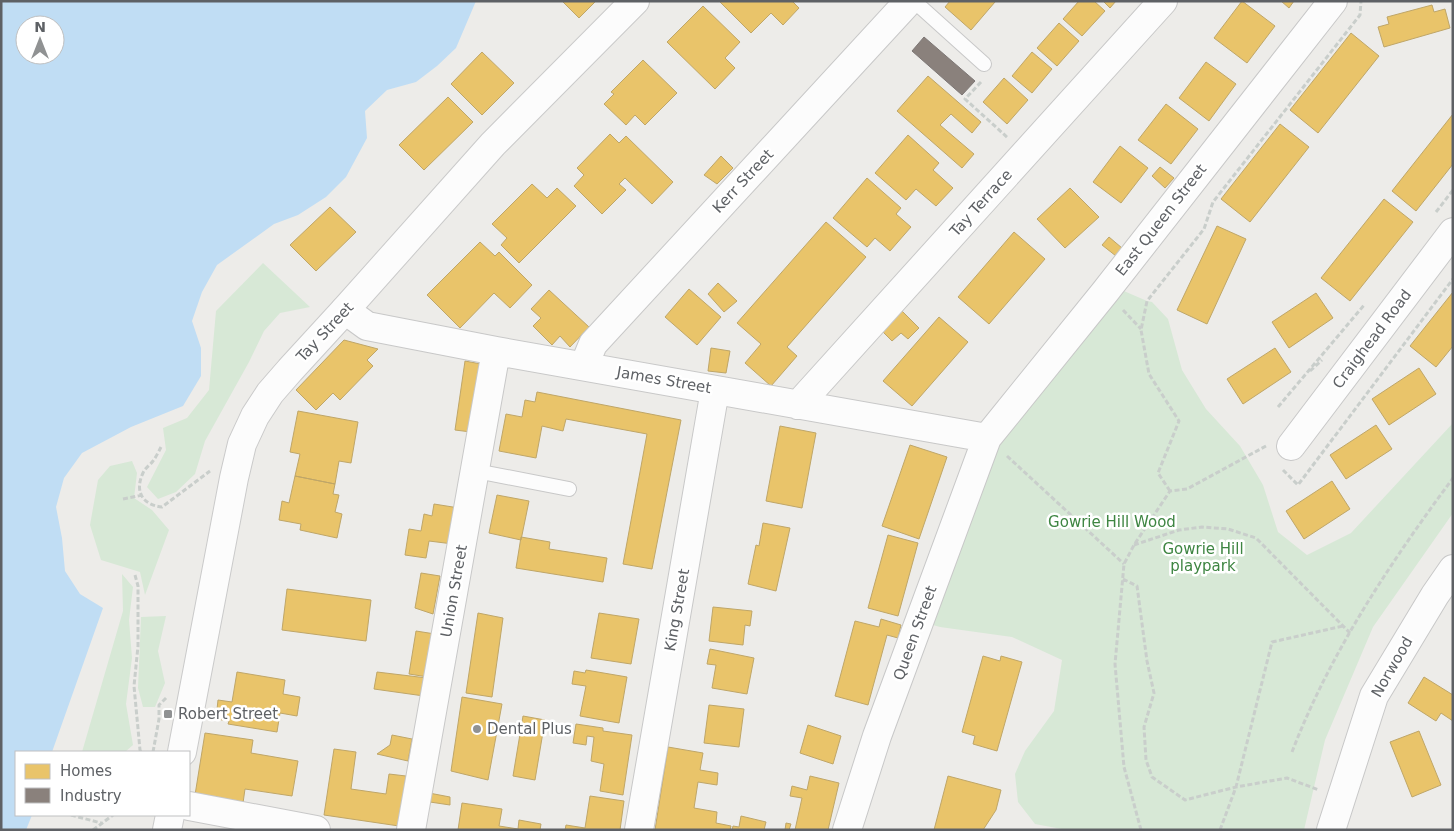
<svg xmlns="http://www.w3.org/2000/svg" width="1454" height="831" viewBox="0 0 1454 831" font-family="'DejaVu Sans',sans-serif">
<rect width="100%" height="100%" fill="#edece9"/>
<path fill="#d7e8d6" d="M263 263 310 307 280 313 264 331 249 362 205 441 195 474 176 492 158 499 147 487 166 450 163 428 187 418 209 390 216 311Z
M1110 285 1147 301 1152 302 1168 319 1182 370 1206 409 1240 446 1263 485 1278 532 1307 555 1351 533 1453 423V513L1373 627 1325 740 1304 830H1067L1035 824 1018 802 1015 774 1025 751 1054 711 1062 660 1012 637 940 627 919 621 987 438Z
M132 461 137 473 134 498 152 510 169 530 145 595 140 572 101 560 90 525 98 480 110 466Z
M122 574 133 587 129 620 132 658 126 704 133 745 125 752H82L123 611Z
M166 616 158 651 165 683 155 707H143L138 688 141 617Z"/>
<path fill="#c0ddf4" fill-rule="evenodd" d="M1 1H476L456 48 437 66 416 82 387 90 365 111 367 138 346 177 326 197 298 215 274 224 217 265 202 292 192 321 201 348V376L183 406 131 427 82 453 64 478 56 507 62 538 65 571 80 594 103 608 52 752H16V815H32L26 830H1ZM25 25H55V55H25Z"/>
<path fill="#e9c46a" stroke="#bfa668" d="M562 1H596L579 18Z
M719 1H792L799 8 783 25 771 13 751 33Z
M950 1H994L995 2 971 30 945 7Z
M1079 1H1094L1105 11 1082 36 1063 19Z
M1103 1H1116L1110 8Z
M1242 1 1275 26 1247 63 1214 38Z
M1281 1H1294L1289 8Z
M1432 5 1434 12 1445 9 1450 28 1384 47 1378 27 1389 24 1387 17Z
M703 6 740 42 725 58 735 68 715 89 667 42Z
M1059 23 1079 41 1057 66 1037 48Z
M1351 33 1379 56 1318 133 1290 110Z
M482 52 514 83 482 115 451 84Z
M1032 52 1052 69 1032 93 1012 76Z
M643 60 677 93 645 125 635 115 626 125 604 104 614 94 611 92Z
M1206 62 1236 84 1209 121 1179 98Z
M928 76 981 122 972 133 951 114 940 125 974 154 962 168 897 111Z
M1004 78 1028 100 1007 124 983 102Z
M448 97 473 122 424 170 399 145Z
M1166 104 1198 129 1171 164 1138 140Z
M1453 114V164L1416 211 1392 191Z
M1280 124 1309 147 1250 222 1221 199Z
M610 134 619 143 626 136 673 182 652 204 625 178 619 184 626 190 602 214 574 186 584 175 577 168Z
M908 135 939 163 933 170 953 188 936 206 916 189 906 200 875 173Z
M1120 146 1148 168 1121 203 1093 182Z
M721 156 733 168 717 184 704 175Z
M1160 167 1174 178 1165 188 1152 176Z
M867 178 901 208 896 214 911 227 890 251 875 238 867 247 833 218Z
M532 184 547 198 557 188 576 206 519 263 501 245 507 238 492 224Z
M1070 188 1099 217 1065 248 1037 219Z
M1384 199 1413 222 1350 301 1321 278Z
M330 207 356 232 316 271 290 245Z
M826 222 866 257 787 347 797 356 771 386 745 363 761 344 737 323Z
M1217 226 1246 239 1207 324 1177 310Z
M1014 232 1045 259 989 324 958 297Z
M1109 237 1122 248 1116 256 1102 245Z
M480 242 495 256 499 252 532 285 510 308 494 293 460 328 427 295Z
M718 283 737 301 724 312 708 294Z
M689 289 721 317 697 345 665 317Z
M549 290 589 327 570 347 560 336 552 345 533 326 541 318 531 309Z
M1453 292V346L1436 367 1410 346Z
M1316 293 1333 318 1289 348 1272 322Z
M902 311 919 328 908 339 901 333 892 341 882 331Z
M939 317 968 342 912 406 883 381Z
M344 340 378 349 367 360 373 366 340 400 333 393 316 410 296 390Z
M711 348 730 351 726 373 708 371Z
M1275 348 1291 372 1243 404 1227 379Z
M465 361 481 364 471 432 455 430Z
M1419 368 1436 394 1389 425 1372 399Z
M537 392 681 420 652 569 623 564 647 434 566 419 563 431 542 426 536 458 499 451 506 414 522 417 525 400 535 402Z
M298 411 358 422 351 463 339 461 335 484 295 476 300 454 290 452Z
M1376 425 1392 449 1346 479 1330 455Z
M780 426 816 433 802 508 766 501Z
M910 445 947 457 919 539 882 526Z
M295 476 335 484 333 494 339 495 335 512 342 514 337 538 300 530 301 524 279 520 282 501 289 503Z
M1332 481 1350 509 1304 539 1286 511Z
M497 495 529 501 521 540 489 533Z
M434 504 459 508 453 544 429 541 426 558 405 555 409 529 421 531 424 514 432 516Z
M763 523 790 528 776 591 748 584 756 545 759 546Z
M888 535 918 543 898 616 868 608Z
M521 537 550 542 549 549 607 558 603 582 516 568Z
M421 573 440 576 433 614 415 608Z
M287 589 371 600 366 641 282 630Z
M713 607 752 611 750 626 745 625 743 645 709 641Z
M478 613 503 618 492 697 466 693Z
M599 613 639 619 631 664 591 658Z
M881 619 901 625 898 638 887 635 868 705 835 696 855 621 879 627Z
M416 631 435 634 428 677 409 674Z
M710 649 754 658 747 694 712 688 716 665 707 664Z
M983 656 1000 661 1001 656 1022 662 997 751 973 744 975 736 962 732Z
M586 670 627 677 619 723 580 716 586 686 572 684 574 671 585 673Z
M237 672 285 680 283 694 300 697 297 716 280 713 277 732 228 724 229 721 216 719 218 700 232 702Z
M377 672 427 678 424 696 374 689Z
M1424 677 1453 695V721L1441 713 1436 721 1408 703Z
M462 697 502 704 488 780 451 771Z
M709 705 744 709 739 747 704 743Z
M523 716 545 720 535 780 513 776Z
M576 724 603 728V731L632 735 623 795 600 791 604 764 591 761 594 737 587 736 586 745 573 743Z
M808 725 841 736 833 764 800 753Z
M1419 731 1441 785 1412 797 1390 742Z
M205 733 253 740 251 753 298 761 292 796 245 789 243 803 195 795Z
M392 735 412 739 408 761 377 754 390 745Z
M668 747 703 753 700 770 718 773 717 785 698 782 694 808 717 812 716 823 731 826 730 830H655Z
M334 749 356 752 351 789 386 794 389 774 406 776 399 826 324 815Z
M810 776 839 783 828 830H795L802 798 790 796 792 786 807 790Z
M948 776 1001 790 996 810 983 830H934Z
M429 793 450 797V805L430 802Z
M590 796 624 801 620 830H565L566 825 585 828Z
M462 803 502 809 499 826 518 829 519 820 541 824 540 830H458Z
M741 816 766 822 764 830H732L733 826 739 827Z
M786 823 791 824 789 830H785Z"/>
<path fill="#8a817c" stroke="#7d7775" d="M924 37 975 81 962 95 912 51Z"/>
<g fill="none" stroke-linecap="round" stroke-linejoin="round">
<g stroke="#c8c8c8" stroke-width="16">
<path id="lane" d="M914 1 984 64
M476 471 569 489"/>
</g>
<g stroke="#c8c8c8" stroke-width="30">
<path id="street" d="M345 310 367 326 496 351 987 438
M584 366 593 344 909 1
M798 405 1163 1
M1291 446 1453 232
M189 806 316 830
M411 830 496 351
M639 830 715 390
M847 830 877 736 987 438 1105 292 1333 1
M1331 830 1374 696 1435 595 1453 569"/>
</g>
<g stroke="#cacaca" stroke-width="30">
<path id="secondary" d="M182 752 234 478 242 444 255 416 270 393 290 370 345 310 493 144 635 1
M167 830 170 815"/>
</g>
<path stroke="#c9cecb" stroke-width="3" stroke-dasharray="5 2.5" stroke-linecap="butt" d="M981 82 965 99 1008 138
M1436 212 1453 190
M1123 310 1141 329
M1310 371 1322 360
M1278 407 1365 304
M161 447C159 451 156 457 153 461 150 465 145 468 143 473 134 492 143 505 162 507L210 471
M1007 456 1124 564
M1283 470 1298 485 1453 279
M1170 491 1158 473 1179 421 1149 374 1141 330 1147 301 1204 229 1213 202 1360 15 1361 1
M123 499 142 495
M1134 545 1179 530 1202 527 1228 529 1256 538 1350 633
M135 575 138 586V646L134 686 140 750 141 752
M1123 579 1137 586 1147 661 1154 693 1144 727 1146 760 1152 777 1185 800 1236 787 1287 778 1319 790
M153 752 159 719V705L167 697
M1292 752C1330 653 1390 563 1453 478
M71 815 101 823
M93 830 113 815
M1141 830 1124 767 1115 664 1124 564 1134 545 1170 491 1187 489 1266 446
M1220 830 1236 787 1272 642 1343 626"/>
<use href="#lane" stroke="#fcfcfc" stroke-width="14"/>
<use href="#street" stroke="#fcfcfc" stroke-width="28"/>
<use href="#secondary" stroke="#fcfcfc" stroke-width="28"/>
</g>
<g fill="#909293" stroke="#fff" stroke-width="2">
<rect x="163" y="709" width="10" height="10" rx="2.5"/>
<circle cx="477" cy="729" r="5"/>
</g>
<g text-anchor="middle" stroke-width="5" stroke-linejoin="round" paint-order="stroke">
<g font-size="15" fill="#5e6165" stroke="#fff">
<text transform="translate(743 181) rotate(-47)" y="5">Kerr Street</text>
<text transform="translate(981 203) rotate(-48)" y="5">Tay Terrace</text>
<text transform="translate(1161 220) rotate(-52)" y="5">East Queen Street</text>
<text transform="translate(325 332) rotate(-47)" y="5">Tay Street</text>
<text transform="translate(1372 339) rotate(-53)" y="5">Craighead Road</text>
<text transform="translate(664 380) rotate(10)" y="5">James Street</text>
<text transform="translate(454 591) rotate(-80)" y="5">Union Street</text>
<text transform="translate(677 610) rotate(-80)" y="5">King Street</text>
<text transform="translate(915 633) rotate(-70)" y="5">Queen Street</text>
<text transform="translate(1392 667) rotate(-60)" y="5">Norwood</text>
</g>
<g font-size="15" fill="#3e8542" stroke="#fff">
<text x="1112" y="527">Gowrie Hill Wood</text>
<text x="1203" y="554">Gowrie Hill<tspan x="1203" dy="17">playpark</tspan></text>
</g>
<g font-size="15" fill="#5e6165" stroke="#fff" text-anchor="start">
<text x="178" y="719">Robert Street</text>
<text x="487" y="734">Dental Plus</text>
</g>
</g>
<rect width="1454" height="831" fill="none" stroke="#5e6165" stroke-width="5"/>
<rect x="15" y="751" width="175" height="65" fill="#ffffff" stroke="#bfc0c1"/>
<rect x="25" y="764" width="25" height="15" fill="#e9c46a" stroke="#bfc0c1"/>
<text x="60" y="776" font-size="15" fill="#5e6165">Homes</text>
<rect x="25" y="788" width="25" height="15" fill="#8a817c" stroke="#bfc0c1"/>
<text x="60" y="801" font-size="15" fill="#5e6165">Industry</text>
<g transform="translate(40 40)"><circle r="24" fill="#ffffff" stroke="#bfc0c1"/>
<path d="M0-4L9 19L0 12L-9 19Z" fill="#909293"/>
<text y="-8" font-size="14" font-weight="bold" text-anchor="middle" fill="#5e6165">N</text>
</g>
</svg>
